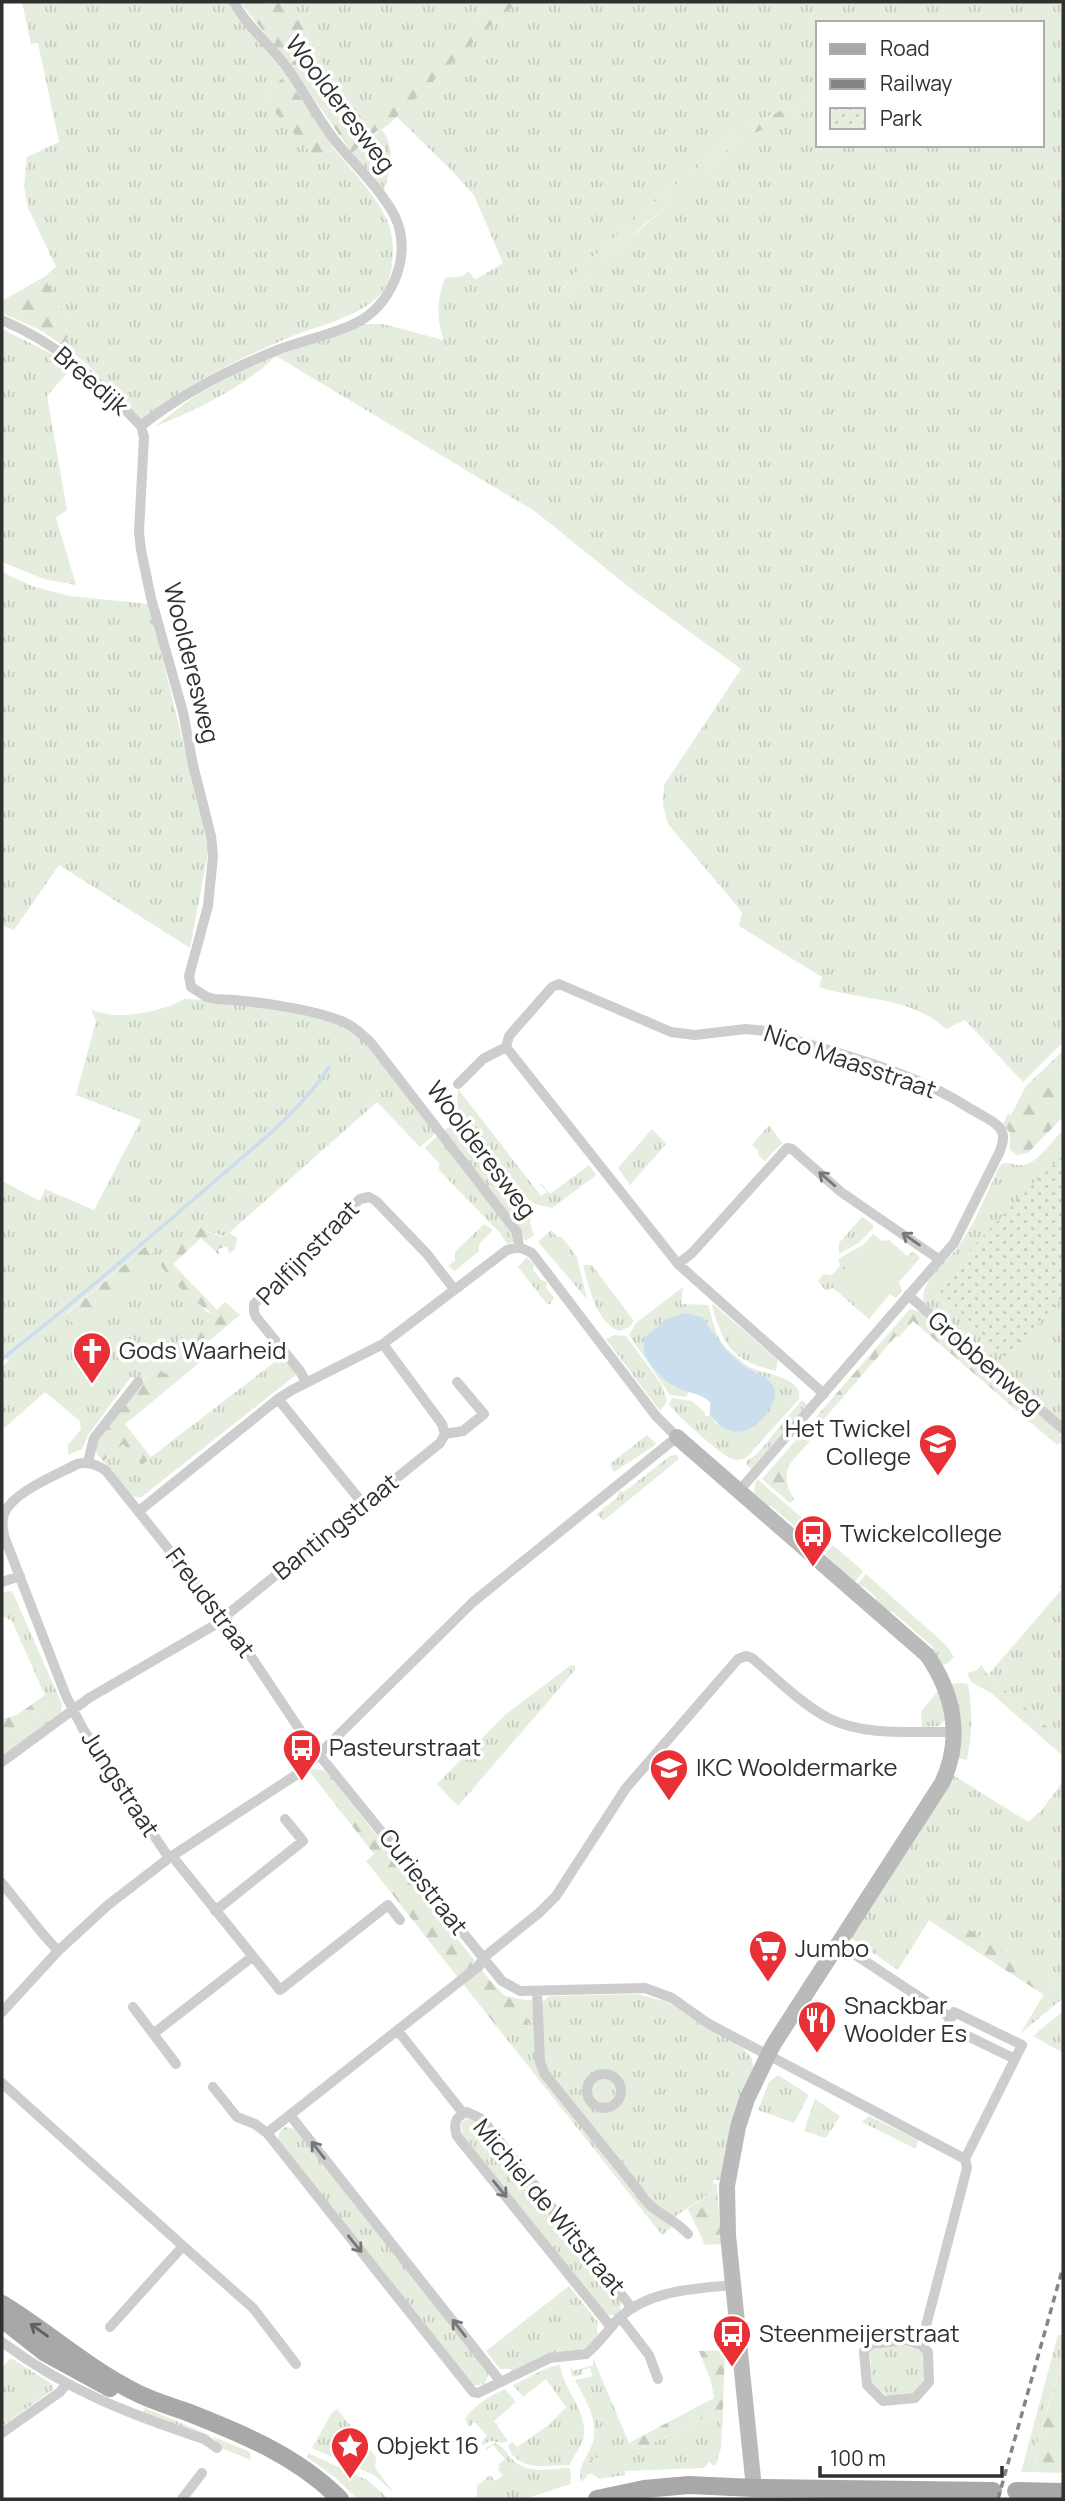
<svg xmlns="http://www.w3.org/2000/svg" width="1065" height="2501" viewBox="0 0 1065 2501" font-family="Manrope,sans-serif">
<defs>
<pattern id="grass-tufts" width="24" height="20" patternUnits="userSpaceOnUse" patternTransform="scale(1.75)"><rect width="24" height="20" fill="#e5edde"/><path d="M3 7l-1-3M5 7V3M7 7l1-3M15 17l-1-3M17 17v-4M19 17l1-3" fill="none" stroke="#c5ccbf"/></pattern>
<pattern id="forest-firs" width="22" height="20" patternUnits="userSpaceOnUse" patternTransform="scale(1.75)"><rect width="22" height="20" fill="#e5edde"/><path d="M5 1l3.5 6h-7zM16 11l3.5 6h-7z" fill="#c5ccbf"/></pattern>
<pattern id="park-dots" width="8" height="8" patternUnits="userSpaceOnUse" patternTransform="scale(1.75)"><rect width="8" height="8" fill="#e5edde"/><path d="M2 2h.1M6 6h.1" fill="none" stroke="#c5ccbf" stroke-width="1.8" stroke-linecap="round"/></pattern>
</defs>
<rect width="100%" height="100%" fill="#fff"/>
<path fill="url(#grass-tufts)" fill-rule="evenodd" d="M22 2H229L285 74 264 100 318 155 335 150C353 172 382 201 390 228 395 245 394 276 383 291 363 318 313 326 283 340 232 362 183 387 140 422L86 363 62 345 69 335 65 315 44 277 56 267 28 208 24 186 27 157 59 142 38 43 31 44Z
M292 2H491L374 118H362L316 53Z
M521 2H1063V1042L1023 1082 965 1020 946 1029C911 996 862 1001 819 987L822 977 739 926 742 912 668 824 663 805 664 785 741 669 635 592 536 512 276 356C243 388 196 410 154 427L195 396 241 370 361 324H383L443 340C437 314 436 303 445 278L463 276 469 271 475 280 503 263 474 195 453 172 396 116 501 15ZM818 23H1042V145H818V109C785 116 752 129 726 151 717 160 710 171 700 178 654 216 611 255 568 297L562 289 578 270 665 193 697 169 718 146 736 131 794 105 818 99Z
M381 129C397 147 390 173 383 193L352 153Z
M2 329 74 365 47 396 67 510 56 518 76 585 44 579 2 562Z
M2 572 32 586 69 596 149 604 204 827 208 852 190 948 59 865 14 930 2 925Z
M184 999 241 1002 334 1021 366 1041 435 1134 420 1147 377 1102 229 1233 223 1236 204 1230 197 1224 162 1256 161 1266 207 1312 222 1316 189 1342V1357L170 1373 166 1374 156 1368 143 1380 131 1377 88 1435 82 1449 68 1455V1445L81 1429 80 1421 45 1392 2 1430V1366L9 1361 2 1356V1181L40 1201 45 1189 94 1210 141 1120 76 1095 96 1021 91 1009C115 1022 162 1012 184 999ZM151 1242 152 1253 75 1326 66 1314Z
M458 1089 541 1196 547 1192 540 1184 541 1183 550 1194 589 1165 596 1175 552 1208 535 1204 513 1187 499 1182 455 1125Z
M769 1125 782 1143 765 1161 758 1155V1150L752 1145Z
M450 1126 497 1184 513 1191 531 1206 530 1223 534 1235 525 1241 520 1230 444 1131Z
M652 1129 666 1144 630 1185 618 1168Z
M1063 1130V1157L966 1256 970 1260 1005 1357 1063 1297V1424L924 1302C919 1284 943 1265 954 1252 974 1228 986 1194 1000 1165 1008 1160 1013 1166 1023 1165 1037 1164 1053 1140 1063 1130Z
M437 1136 513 1234 515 1242 507 1244 500 1233 439 1170V1163L425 1148Z
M862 1217 873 1225V1228L860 1242 839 1254V1243Z
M484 1224 493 1230 479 1244V1251L455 1271 448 1266 455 1261V1252Z
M551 1230 557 1237H562L577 1257 587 1299 538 1242Z
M873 1234 882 1241 889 1240 907 1256 913 1252 920 1258 899 1282 902 1291 896 1298 890 1294 869 1319 833 1288 825 1290 818 1281 824 1274 832 1275 840 1266 838 1259 863 1245Z
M527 1257 534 1265 533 1270 541 1280 547 1282 546 1287 554 1298 550 1304H547L518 1267Z
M583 1265H592L634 1321 629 1327 620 1331C597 1325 588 1285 583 1265Z
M683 1287 681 1304 708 1305C713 1321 715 1338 728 1350 734 1355 742 1362 749 1367 762 1374 804 1377 799 1399L748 1456C743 1459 738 1461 732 1459 722 1456 675 1414 669 1404L672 1398 692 1401 705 1413V1416H711L716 1424 773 1405 749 1371 729 1356 646 1336V1355L663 1376 688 1392 687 1397 670 1395 629 1335 636 1323Z
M713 1304 778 1360 776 1371C733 1361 724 1347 712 1306Z
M614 1335 626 1336 662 1385 667 1401 660 1411 606 1339Z
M285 1354 297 1374 140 1498 131 1496 103 1461 123 1444 142 1464Z
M802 1400 807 1405 751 1469 747 1465V1461L757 1454Z
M647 1435 656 1443 654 1446 614 1472 610 1464Z
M677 1455 679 1459 603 1521 597 1514 618 1497 619 1491 624 1492 670 1456Z
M757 1479 831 1543 821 1555 812 1546V1541L771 1506H765L754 1494 755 1484Z
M833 1545 863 1571 854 1583 825 1554Z
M866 1574 946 1645 954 1657 947 1664 942 1665 933 1653V1647L893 1612H888L876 1602V1597L864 1587 857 1585Z
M1063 1583V1741L988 1675 1062 1589 1060 1587Z
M12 1591 62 1704 61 1712 2 1757V1741L49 1705 12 1621 2 1616V1592Z
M571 1665 575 1666V1670L458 1806 437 1784 505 1715Z
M960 1683 968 1684C973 1710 972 1735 967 1760L958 1758 951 1684Z
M940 1689 945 1720 939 1726 922 1727 921 1711Z
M953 1775 1028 1822 1042 1810 1063 1781V1998L1020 2034 1051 1983 900 1901 929 1920 898 1970 851 1938 920 1832Z
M637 1994 668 2002 743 2048 752 2058 753 2067 722 2180H713V2183L717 2184V2189L668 2221 672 2227 662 2235 501 2032 529 2030 525 2000 543 2001 548 1997 553 1996Z
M1063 2011V2053L1033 2036Z
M778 2075 809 2095 794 2123 758 2110 769 2082Z
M815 2099 840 2116 826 2138 804 2131Z
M869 2116 918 2140 916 2149 862 2122Z
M470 2117 480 2123 621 2302 620 2311 616 2315H607L462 2134 461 2123Z
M284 2127 296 2129 489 2373 485 2384 474 2386 278 2141 279 2133Z
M569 2286 598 2322 597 2332 599 2333 593 2342 583 2349 512 2371 510 2369H500L486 2351Z
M1058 2335H1063V2356L1034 2454 1037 2455 1033 2472H1021Z
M901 2345 917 2349 923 2354 925 2378 913 2395 887 2396 872 2384 870 2352 873 2349Z
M11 2358 52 2384 54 2389 2 2426V2367Z
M593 2358 629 2443 640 2449 723 2409 721 2448 716 2464 714 2466 709 2462 704 2468 625 2471V2475L600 2479 590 2473 581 2482C577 2466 587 2458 592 2445 600 2422 585 2399 575 2380L593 2376 590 2368 582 2370 583 2374 573 2377 570 2365 573 2371 593 2365Z
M560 2365C563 2390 590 2413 583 2440 580 2449 573 2456 570 2465 547 2465 518 2473 508 2446L512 2442 517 2447 550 2424 566 2407 546 2379 523 2397 513 2385 549 2367Z
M505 2389 516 2402 494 2421 496 2424 501 2422 497 2425 508 2441 503 2443 490 2441 483 2445 481 2442 487 2436 475 2422 469 2427 465 2419C473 2406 491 2395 505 2389Z
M145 2408 250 2452 251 2460 221 2448 213 2437 143 2413Z
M337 2409 376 2457 375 2468 394 2493 374 2475 312 2448 331 2414Z
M495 2443C505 2447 507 2455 515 2462 533 2475 550 2468 570 2468L571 2484 524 2499H477V2486L490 2475 495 2481 503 2476 498 2469 500 2467 498 2465 505 2459 493 2445 487 2450 485 2448Z
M308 2453 367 2480 389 2499H357L337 2479 307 2457Z"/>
<path fill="url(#forest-firs)" d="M240 2H260L263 4 292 2 316 53 362 118H373L491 2H521L501 15 387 126 377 131 352 153 293 69Z
M285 74 335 150 318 155 310 152 264 100Z
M818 99V109L797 114 741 139 724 153 703 176 645 224 568 297 562 290 578 270 665 193 697 169 718 146 736 131 794 105Z
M44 277C50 289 73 322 69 335 67 339 64 342 62 345L42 331 2 313V301Z
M1063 1051V1117L1028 1153 1017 1155 1010 1150V1133L1003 1124 1008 1114 1011 1115 1026 1086Z
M197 1223 204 1230 222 1237 229 1233 237 1238 235 1249 229 1254 227 1246 218 1249 219 1255 201 1238 173 1264 217 1310 225 1302 240 1315 205 1344 203 1348 204 1359 125 1424 151 1457 142 1465 123 1444 103 1461C99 1457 95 1454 96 1447 99 1428 141 1382 156 1368L166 1374 187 1360 189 1357V1342L221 1316C202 1312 170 1280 159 1263L162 1256Z
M152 1241 151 1262 75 1326 66 1315Z
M910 1309 921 1312 1059 1432 1063 1438V1446L1059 1442 1057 1445 913 1321 899 1337 896 1336 817 1427C807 1457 771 1461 794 1499L790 1503 762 1479Z
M981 1665 988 1675 1063 1741V1756L991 1693 971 1682 967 1673 977 1670Z
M45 1695 49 1705 2 1741V1719L17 1715Z
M311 1769 323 1770 328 1773 492 1983 505 1996 525 2000 529 2031 501 2032 366 1861 374 1854 309 1771Z
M907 1889 1051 1983 1044 1995 899 1901Z
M717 2189 721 2244 705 2245 688 2209Z
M725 2350 723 2409 640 2449 630 2443 590 2473 588 2469 590 2460 604 2456 714 2398 711 2381 699 2351Z
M1063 2357V2473L1033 2472 1037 2456 1034 2455Z"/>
<path fill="url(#park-dots)" d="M1063 1156V1297L1005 1357 940 1291 970 1261 965 1255 1034 1183Z"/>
<path fill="#e5edde" d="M873 1235 911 1267 870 1315 832 1284Z"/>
<path fill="#cadeed" d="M685 1313 702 1317C715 1335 725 1352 744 1366 754 1374 773 1376 775 1393 776 1399 772 1403 770 1408 755 1434 730 1442 710 1415V1402C700 1393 692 1394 680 1389 666 1383 651 1368 645 1354 643 1349 645 1342 644 1338L667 1319Z"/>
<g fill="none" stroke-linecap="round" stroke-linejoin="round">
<path stroke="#cadeed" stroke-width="3.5" d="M2 1359C72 1304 140 1246 208 1187 250 1150 299 1114 329 1067"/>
<path stroke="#cdcdcd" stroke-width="10" d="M2 320C62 346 96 379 141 426
M506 1047 509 1036 552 987 559 984 671 1032 695 1035 746 1029 765 1031C834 1053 909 1069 971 1109 979 1114 991 1119 998 1126 1006 1134 1003 1142 1000 1151L954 1243 739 1491
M506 1047 678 1264 824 1394
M458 1084 483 1059 506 1047
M678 1264 692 1253 787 1148 792 1149 841 1192 940 1260
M908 1295 1063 1429
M306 1382 300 1371 256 1317 254 1312V1304L360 1199 369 1197 376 1201 427 1254 454 1289
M278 1399 364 1505
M445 1434 463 1431 484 1414 457 1382
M88 1462 94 1438 138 1382
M139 1511 278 1399 292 1390 383 1344 507 1250 519 1247
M2 1582 20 1576
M2 1762 89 1698 213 1626 440 1443 445 1434 442 1424 383 1344
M172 1856 280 1990 388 1905 400 1920
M169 1858 83 1729 66 1696 4 1536C3 1528 1 1521 4 1514 12 1492 57 1475 77 1464 88 1461 97 1464 106 1471L234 1631 304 1736 502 1981 520 1991 645 1988 672 1998 709 2024 965 2159 967 2168 921 2345
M2 1883 42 1933 58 1951
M215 1911 303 1841 285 1819
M839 1944 951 2018 954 2012 1022 2045 965 2159
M537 1991 540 2062 544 2073 638 2190C653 2215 670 2214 688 2234
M133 2007 176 2064
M2 2012 58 1951 108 1905 169 1858 302 1771 473 1602 677 1437 656 1416 532 1253 519 1247 517 1232 372 1044C364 1036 356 1028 346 1023 316 1009 248 1000 215 999L207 997 191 987 189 976 208 906 213 856 211 836 193 765 183 712 151 598 141 550 139 532 144 437 141 426C181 394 228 370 275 351 302 340 330 336 356 323 390 306 410 261 398 224 390 199 354 164 337 143 318 120 305 92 287 68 271 45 247 27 234 2
M951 2018 947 2026 1015 2059
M398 2031 463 2113
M153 2034 252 1957
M587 2091a17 17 0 1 1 34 0a17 17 0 1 1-34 0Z
M2 2083 183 2246
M213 2087 237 2117 255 2124 267 2133 473 2392 478 2393 550 2358 586 2354C599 2344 608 2330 619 2318 649 2290 694 2289 732 2285
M290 2115 501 2382
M267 2133 479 1966 483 1958 539 1913 556 1896 626 1788 738 1659 746 1656 752 1658C776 1678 800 1703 828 1718 866 1737 914 1731 955 1732
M620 2317 649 2355 658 2379
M110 2327 183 2246 253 2308 296 2364
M611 2327 457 2136C453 2125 455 2116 467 2112L482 2119 632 2308
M905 2340 921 2345 928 2352 929 2382 915 2398 883 2401 867 2385 864 2351 871 2344Z
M2 2342C66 2390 129 2414 204 2439L217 2448
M2 2433 60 2392 66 2384
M182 2499 202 2473"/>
<path stroke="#bababa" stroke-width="16" d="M677 1437 927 1655C954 1694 963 1739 942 1783L773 2045 747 2099 738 2127 727 2186 728 2235 754 2488"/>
<path stroke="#a8a8a8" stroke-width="18" d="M2 2304C48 2332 88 2369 137 2393 153 2401 170 2406 187 2412 243 2434 297 2456 340 2499
M2 2319 44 2352 110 2388
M1016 2491 1063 2492
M597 2499 644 2489 689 2485 754 2488 993 2491"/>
<path stroke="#858585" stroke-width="3.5" stroke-dasharray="7 5" stroke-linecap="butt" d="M998 2499 1063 2267"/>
</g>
<defs><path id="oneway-shaft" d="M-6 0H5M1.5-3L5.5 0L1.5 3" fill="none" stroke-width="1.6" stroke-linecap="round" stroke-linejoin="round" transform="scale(1.75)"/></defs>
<g stroke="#777">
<use href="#oneway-shaft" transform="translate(827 1179) rotate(-139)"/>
<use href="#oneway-shaft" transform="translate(911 1239) rotate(-145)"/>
<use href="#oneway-shaft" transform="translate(318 2150) rotate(-128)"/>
<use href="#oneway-shaft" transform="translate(500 2189) rotate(51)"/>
<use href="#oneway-shaft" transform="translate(355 2244) rotate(51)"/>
<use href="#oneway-shaft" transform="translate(459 2328) rotate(-128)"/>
</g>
<use stroke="#606060" href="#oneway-shaft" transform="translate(39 2330) rotate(-144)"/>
<defs>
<g id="church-pin" transform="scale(2.0125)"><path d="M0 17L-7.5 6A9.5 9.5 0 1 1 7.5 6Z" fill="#e83136" stroke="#fff"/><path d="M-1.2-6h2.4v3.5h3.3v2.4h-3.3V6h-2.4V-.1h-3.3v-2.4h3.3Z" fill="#fff"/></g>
<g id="school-pin" transform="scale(2.0125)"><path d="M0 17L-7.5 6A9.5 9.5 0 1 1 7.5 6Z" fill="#e83136" stroke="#fff"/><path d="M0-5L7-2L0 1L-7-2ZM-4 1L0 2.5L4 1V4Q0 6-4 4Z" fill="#fff"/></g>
<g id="bus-pin" transform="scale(2.0125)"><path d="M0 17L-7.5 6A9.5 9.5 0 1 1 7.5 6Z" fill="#e83136" stroke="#fff"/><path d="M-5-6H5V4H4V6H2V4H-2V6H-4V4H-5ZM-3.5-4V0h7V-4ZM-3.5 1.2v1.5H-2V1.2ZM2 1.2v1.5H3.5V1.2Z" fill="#fff"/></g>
<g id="supermarket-pin" transform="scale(2.0125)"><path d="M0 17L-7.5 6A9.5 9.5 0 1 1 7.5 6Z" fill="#e83136" stroke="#fff"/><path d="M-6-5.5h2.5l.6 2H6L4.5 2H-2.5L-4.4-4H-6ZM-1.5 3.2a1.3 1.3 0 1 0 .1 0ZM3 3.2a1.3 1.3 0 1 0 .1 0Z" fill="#fff"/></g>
<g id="restaurant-pin" transform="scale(2.0125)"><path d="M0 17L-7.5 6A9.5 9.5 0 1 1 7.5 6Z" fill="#e83136" stroke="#fff"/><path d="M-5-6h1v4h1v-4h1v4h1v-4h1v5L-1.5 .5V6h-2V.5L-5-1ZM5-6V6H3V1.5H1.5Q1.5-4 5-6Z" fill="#fff"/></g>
<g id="sight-pin" transform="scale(2.0125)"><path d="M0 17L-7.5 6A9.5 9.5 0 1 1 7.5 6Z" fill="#e83136" stroke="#fff"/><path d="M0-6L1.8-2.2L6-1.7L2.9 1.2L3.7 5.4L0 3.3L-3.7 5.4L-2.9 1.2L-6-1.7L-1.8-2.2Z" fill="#fff"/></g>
</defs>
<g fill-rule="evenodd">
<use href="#church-pin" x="92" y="1351"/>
<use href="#school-pin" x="938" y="1443"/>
<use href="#bus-pin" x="813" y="1534"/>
<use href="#bus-pin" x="302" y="1748"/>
<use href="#school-pin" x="669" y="1768"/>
<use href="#supermarket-pin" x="768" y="1949"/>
<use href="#restaurant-pin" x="817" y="2020"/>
<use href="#bus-pin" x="732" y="2334"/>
<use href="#sight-pin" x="350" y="2446"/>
</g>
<g text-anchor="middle" stroke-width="7" stroke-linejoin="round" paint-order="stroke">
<g font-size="24" fill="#303030" stroke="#fff">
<text transform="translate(340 104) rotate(53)" y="8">Woolderesweg</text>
<text transform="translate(91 381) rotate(41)" y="8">Breedijk</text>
<text transform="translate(191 663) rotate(76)" y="8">Woolderesweg</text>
<text transform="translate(850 1062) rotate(19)" y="8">Nico Maasstraat</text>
<text transform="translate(481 1150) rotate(53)" y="8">Woolderesweg</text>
<text transform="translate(308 1253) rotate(-46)" y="8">Palfijnstraat</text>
<text transform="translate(985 1363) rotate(41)" y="8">Grobbenweg</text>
<text transform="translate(336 1527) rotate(-39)" y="8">Bantingstraat</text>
<text transform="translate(210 1603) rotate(53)" y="8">Freudstraat</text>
<text transform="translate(120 1784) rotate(57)" y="8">Jungstraat</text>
<text transform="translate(423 1882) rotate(52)" y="8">Curiestraat</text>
<text transform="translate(549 2207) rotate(50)" y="8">Michiel de Witstraat</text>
</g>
<g font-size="24" fill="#303030" stroke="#fff" text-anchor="start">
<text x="119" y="1359">Gods Waarheid</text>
<text x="911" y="1437" text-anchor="end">Het Twickel<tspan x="911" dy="28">College</tspan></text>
<text x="840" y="1542">Twickelcollege</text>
<text x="329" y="1756">Pasteurstraat</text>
<text x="696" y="1776">IKC Wooldermarke</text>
<text x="795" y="1957">Jumbo</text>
<text x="844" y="2014">Snackbar<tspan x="844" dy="28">Woolder Es</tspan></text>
<text x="759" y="2342">Steenmeijerstraat</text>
<text x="377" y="2454">Objekt 16</text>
</g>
</g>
<rect width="1065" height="2501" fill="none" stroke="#303030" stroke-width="7"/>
<rect x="816" y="21" width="228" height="126" fill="#ffffff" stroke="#acacac" stroke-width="2"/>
<rect x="830" y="44" width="35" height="10" fill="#a8a8a8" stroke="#acacac" stroke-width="2"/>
<text x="880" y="56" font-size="21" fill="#303030">Road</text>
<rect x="830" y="79" width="35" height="10" fill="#858585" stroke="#acacac" stroke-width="2"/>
<text x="880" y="91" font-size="21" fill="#303030">Railway</text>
<rect x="830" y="108" width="35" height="21" fill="url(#park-dots)" stroke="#acacac" stroke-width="2"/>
<text x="880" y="126" font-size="21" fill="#303030">Park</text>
<path d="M820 2466v10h182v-10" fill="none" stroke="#303030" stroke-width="3.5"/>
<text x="830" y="2466" font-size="21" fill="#303030" stroke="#ffffff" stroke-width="5" paint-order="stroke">100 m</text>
</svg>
